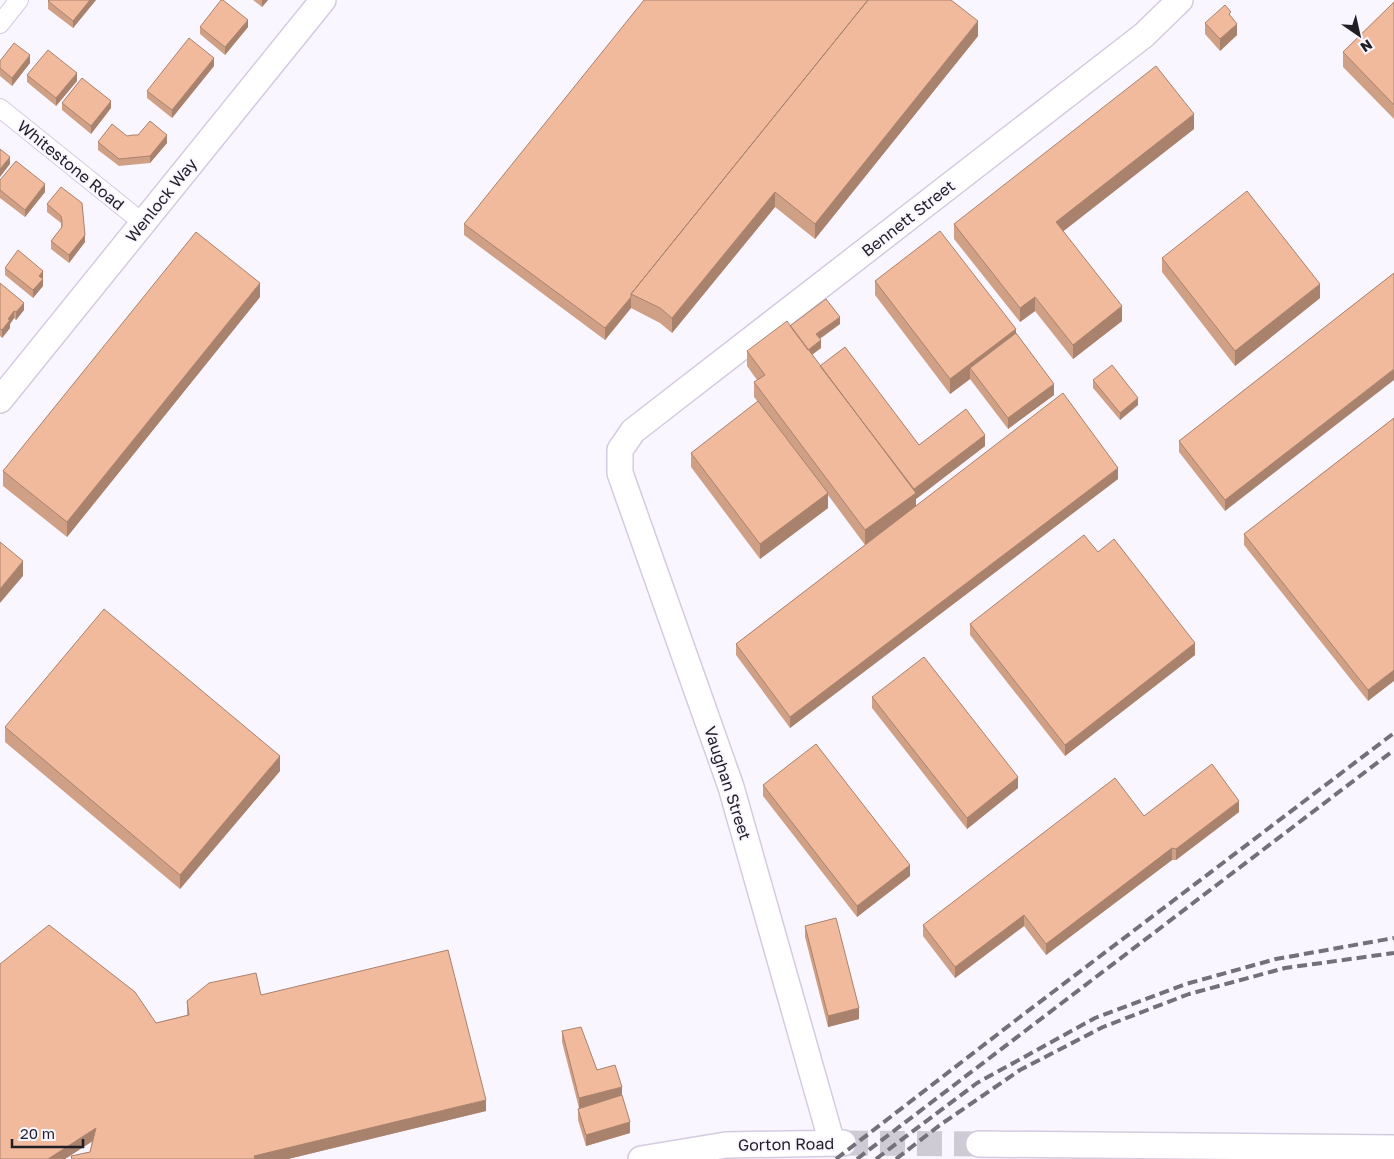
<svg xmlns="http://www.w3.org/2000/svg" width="1394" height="1159" viewBox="0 0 1394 1159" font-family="'Golos Text',sans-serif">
<rect width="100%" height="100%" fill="#faf6ff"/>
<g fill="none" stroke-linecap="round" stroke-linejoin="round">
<path stroke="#cfcbd4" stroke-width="25" stroke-dasharray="25 12" stroke-linecap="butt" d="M843 1143 979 1144"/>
<g stroke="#d4cbe0" stroke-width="20">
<path id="street" d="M0 24 19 0
M0 108 143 223"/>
</g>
<g stroke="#d4cbe0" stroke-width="28">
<path id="secondary" d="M0 400 323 0
M832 1143 731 787 620 473V450L633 431 1144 35 1180 0
M979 1144 1394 1148
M641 1159 726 1145 843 1143"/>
</g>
<use href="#street" stroke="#fff" stroke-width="18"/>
<use href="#secondary" stroke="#fff" stroke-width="25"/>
<path stroke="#737078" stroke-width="4" stroke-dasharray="10 5" stroke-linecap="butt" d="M836 1159 1020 1017 1394 733
M857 1159 1394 750
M876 1159 977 1083 1095 1018 1186 984 1276 959 1394 938
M896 1159 940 1125 1020 1070 1103 1027 1189 994 1285 968 1394 953"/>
</g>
<path fill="#cfa086" d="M96 0 73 28 48 9V1Z
M253 0H268L262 7Z
M1394 2V119L1343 67V52Z
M1231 17 1237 35 1220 51 1205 34V23Z
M200 27H248L225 55 200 34Z
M978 36 815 239 775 207 672 333 660 323 631 308 605 340 464 235V224Z
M0 61 30 63 12 86 0 76Z
M214 66 172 118 147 98V91Z
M27 75 77 81 56 106 27 82Z
M62 103 111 108 91 134 62 110Z
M1194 129 1063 231 1122 321 1073 359 1035 311 1020 322 954 239V224Z
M127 136 167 143 150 163 119 166 98 150V142Z
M0 180 45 192 25 217 0 198Z
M82 203 85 242 69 263 51 249V241L61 228V223L47 212V204Z
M1162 258 1320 298 1235 366 1162 272Z
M5 268 43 278V286L33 298 5 275Z
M1394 273 1225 511 1179 452V441Z
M875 281 1016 333 1054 395 1008 429 970 379 950 394 875 295Z
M0 283 24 310 16 320 14 318 10 324V328L2 338 0 336Z
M260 297 67 537 3 486V471Z
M840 324 820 339 821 348 812 355 820 366 919 445 985 446 916 499V506L1118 479 790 728 736 655V644L865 545 828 495V508L760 559 691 467V453L758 402 754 397V382L757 380 747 366V351L790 326Z
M1093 380 1138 405 1120 420 1093 388Z
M1394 418 1368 701 1244 545V534Z
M1098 552 1195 655 1065 756 970 635V624Z
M872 697 1018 788 967 829 872 708Z
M5 727 280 771 180 889 5 742Z
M763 785 910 876 857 917 763 796Z
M1239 812 1176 860H1172L1046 955 1024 926 955 978 923 936V925L1144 816Z
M805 926 859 1019 828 1027 805 937Z
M261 995 486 1111 288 1159H71V1156L90 1152 92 1141 65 1159H0L156 1023 187 1015V1001Z
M562 1031 622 1096 630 1133 586 1146 578 1120V1109L579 1108 562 1042Z"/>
<path fill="#a9826d" d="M90 0H96L73 28V21Z
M262 0H268L262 7Z
M248 20V27L225 55V47Z
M978 21V36L815 239V224Z
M1237 24V35L1220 51V39Z
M30 55V63L12 86V78Z
M214 58V66L172 118V110Z
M77 73V81L56 106V98Z
M111 101V108L91 134V126Z
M1194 114V129L1056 237V222Z
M167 135V143L150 163V156Z
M10 157V164L0 177V169Z
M45 184V192L25 217V210Z
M775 192V207L672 333V318Z
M85 235V242L69 263V255Z
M43 271V286L33 298V290L39 276Z
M260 283V297L67 537V522Z
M1320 284V298L1235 366V351Z
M631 297V308L605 340V328Z
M1035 297V311L1020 322V308Z
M24 303V310L16 320V312Z
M1122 306V321L1073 359V345Z
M14 311V318L10 324V328L2 338V330L8 319Z
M840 317V324L816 341V334Z
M1016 329V344L970 368V379L950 394V379Z
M821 340V348L806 359V352Z
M1394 369V380L1225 511V500Z
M1054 384V395L1008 429V418Z
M1138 398V405L1120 420V413Z
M985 435V446L916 499V507L865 545V530L912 491Z
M1118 468V479L790 728V717Z
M828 493V508L760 559V544Z
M23 561V576L0 603V589Z
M1195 643V655L1065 756V745Z
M1394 670V681L1368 701V690Z
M280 756V771L180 889V875Z
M1018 777V788L967 829V818Z
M1239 801V812L1176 860V849Z
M1172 848V860L1046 955V944Z
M910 865V876L857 917V906Z
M1024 915V926L955 978V967Z
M859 1008V1019L828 1027V1016Z
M622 1087V1098L579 1109V1098Z
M486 1100V1111L288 1159H254V1156Z
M630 1122V1133L586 1146V1135Z
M96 1128V1139L65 1159H48Z"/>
<path fill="#f1ba9c" stroke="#a9826d" d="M49 0H90L73 21 48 1Z
M221 0H223L248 20 225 47 200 27Z
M644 0H868L631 294V297L605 328 464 224Z
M868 0H951L978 21 815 224 775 192 672 318 660 308 631 294Z
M1394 2V105L1343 52Z
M1225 5 1231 12 1229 14 1237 24 1220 39 1205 23Z
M189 38 214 58 172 110 147 91Z
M14 43 30 55 12 78 0 68V61Z
M48 50 77 73 56 98 27 75Z
M1156 66 1194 114 1056 222 1122 306 1073 345 1035 297 1020 308 954 224Z
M82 78 111 101 91 126 62 103Z
M150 121 167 135 150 156 119 159 98 142 112 124 127 136 133 135H138Z
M0 149 10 157 0 169Z
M16 161 45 184 25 210 0 190V180Z
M61 187 82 203 85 235 69 255 51 241 62 227V221L61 216 47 204Z
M1247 191 1320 284 1235 351 1162 258Z
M940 231 1016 329 950 379 875 281Z
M196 232 260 283 67 522 3 471Z
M18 250 43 271 39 276 43 279 33 290 5 268Z
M1394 273V369L1225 500 1179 441Z
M0 283 24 303 16 312 14 311 8 319 10 320 2 330 0 329Z
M826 299 840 317 816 334 821 340 808 350 790 326Z
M787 321 916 493 865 530 754 382 765 375 747 351Z
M1016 333 1054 384 1008 418 970 368Z
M845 347 919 445 966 409 985 435 914 489 820 366Z
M1112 365 1138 398 1120 413 1093 380Z
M1063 393 1118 468 790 717 736 644Z
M758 401 828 493 760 544 691 453Z
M1394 418V670L1368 690 1244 534Z
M1084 535 1098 552 1114 539 1195 643 1065 745 970 624Z
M0 542 23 561 0 589Z
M104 609 280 756 180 875 5 727Z
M924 657 1018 777 967 818 872 697Z
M816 744 910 865 857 906 763 785Z
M1212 764 1239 801 1176 849 1172 848 1046 944 1024 915 955 967 923 925 1115 778 1144 816Z
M836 918 859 1008 828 1016 805 926Z
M49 925 135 992 156 1023 189 1015 187 1001 209 983 256 973 261 995 448 950 486 1100 254 1156 255 1159H72L71 1156 90 1152 96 1128 48 1159H0V964Z
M581 1027 597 1070 615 1065 622 1087 579 1098 562 1031Z
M622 1095 630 1122 586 1135 578 1109Z"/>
<g text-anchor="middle" stroke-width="4" stroke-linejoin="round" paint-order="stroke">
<g font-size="16" fill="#211e26" stroke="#faf6ff">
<text transform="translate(71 165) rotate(39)" y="6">Whitestone Road</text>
<text transform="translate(161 200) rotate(-51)" y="6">Wenlock Way</text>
<text transform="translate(908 218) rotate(-38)" y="6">Bennett Street</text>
<text transform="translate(728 783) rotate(72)" y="6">Vaughan Street</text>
<text transform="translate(786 1144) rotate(-1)" y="6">Gorton Road</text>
</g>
</g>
<g transform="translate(1359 35) rotate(146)" stroke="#faf6ff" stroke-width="4" paint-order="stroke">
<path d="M0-4L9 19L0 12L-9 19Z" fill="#211e26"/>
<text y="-8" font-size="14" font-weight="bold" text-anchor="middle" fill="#211e26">N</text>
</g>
<path d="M12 1139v8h71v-8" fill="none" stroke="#211e26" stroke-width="2.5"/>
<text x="20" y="1139" font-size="15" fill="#211e26" stroke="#faf6ff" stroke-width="4" paint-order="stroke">20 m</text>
</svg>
